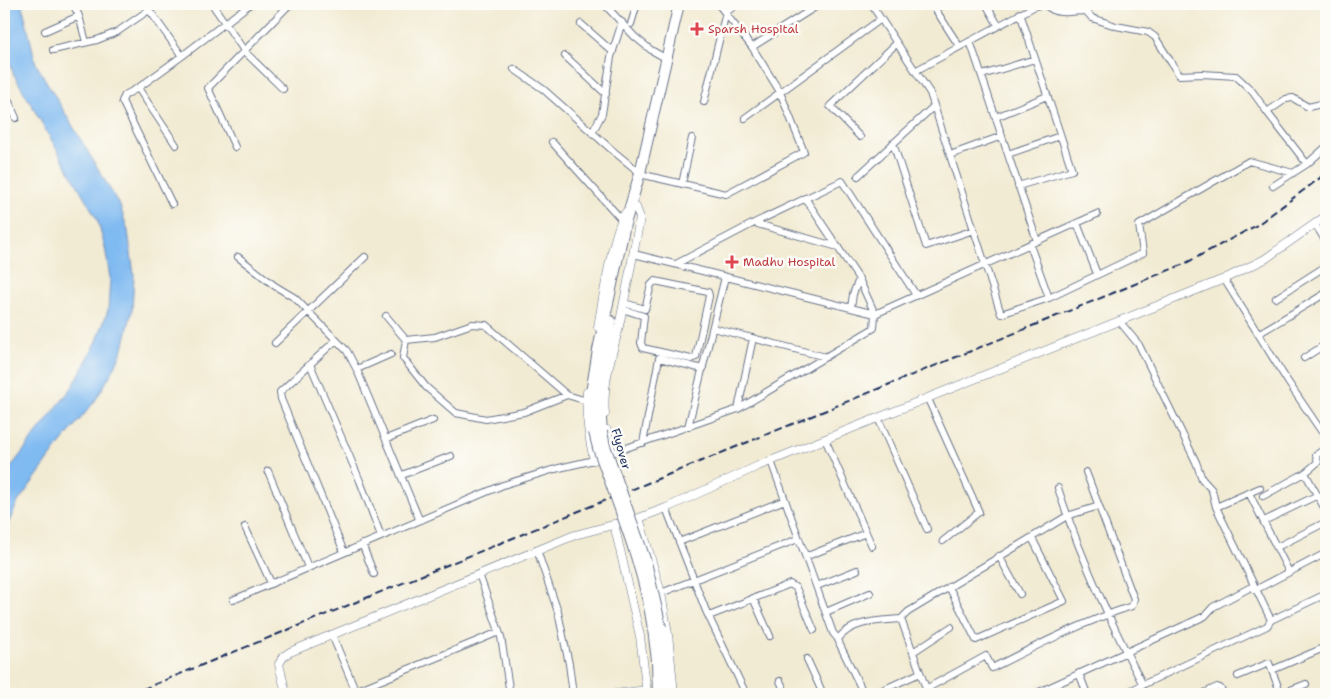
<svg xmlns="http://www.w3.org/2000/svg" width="1330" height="698" viewBox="0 0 1330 698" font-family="'Shantell Sans',sans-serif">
<rect width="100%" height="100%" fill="#fdfcf7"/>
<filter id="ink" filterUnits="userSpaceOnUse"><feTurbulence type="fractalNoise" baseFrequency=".02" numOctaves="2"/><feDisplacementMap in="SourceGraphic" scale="10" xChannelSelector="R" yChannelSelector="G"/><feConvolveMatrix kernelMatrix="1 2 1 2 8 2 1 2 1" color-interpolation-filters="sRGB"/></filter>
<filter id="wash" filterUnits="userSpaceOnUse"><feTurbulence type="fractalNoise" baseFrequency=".0096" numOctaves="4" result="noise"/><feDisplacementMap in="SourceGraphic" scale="20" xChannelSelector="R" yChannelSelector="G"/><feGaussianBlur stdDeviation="1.12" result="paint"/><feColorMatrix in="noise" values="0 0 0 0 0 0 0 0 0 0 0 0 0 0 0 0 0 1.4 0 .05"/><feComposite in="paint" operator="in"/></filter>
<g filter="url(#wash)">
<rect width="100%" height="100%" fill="#f2ebd3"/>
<path fill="#7fbaf1" stroke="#4d74a8" d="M4 4H22L36 64 120 206 128 231 134 275 132 311 123 348 114 369 95 401 60 444 18 502 4 533V476L73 386 97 341 108 310 110 278 105 247 97 219 13 73 4 40Z"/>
</g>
<g filter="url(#ink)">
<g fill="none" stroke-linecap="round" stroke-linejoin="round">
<g stroke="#667187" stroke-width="8">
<path id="minor" d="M73 4 79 16 86 42
M145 4 182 56 138 88 125 95 122 101 172 204
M212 4 245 52 283 89
M604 4 635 37 651 50 667 59
M871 4 930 93 1001 314 1049 298 1143 253 1139 225 1249 161 1293 173
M932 4 959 46
M986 4 998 25
M1080 4 1092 18 1116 26 1148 32 1155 37 1179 75 1202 74 1236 76 1252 91 1267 112 1286 99 1293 98 1308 107 1326 103
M726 12 738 4
M581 24 613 52
M631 24 637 4
M45 31 79 16
M970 41 1037 241
M752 47 820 4
M53 50 97 40 117 32 149 10
M182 56 250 4
M565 56 606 94
M514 69 543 89 612 150 640 173
M915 71 1035 6C1047 3 1046 7 1055 11 1063 14 1076 11 1085 11
M982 75 1035 59
M138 88 176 145
M4 90 16 118
M704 102 728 4
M1267 112 1307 164
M996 117 1047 96
M745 118 881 19
M592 133 602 114 611 57 622 22
M860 137 830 106 897 43
M552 142 621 219
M893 143 926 246 974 230
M235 147 208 88 290 4
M1008 154 1060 136
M950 155 1002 136
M644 175 726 194 804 152 780 92 752 47 718 4
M858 176 934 106
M682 184 692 138
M1018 186 1072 170 1020 13
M1273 186 1307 164 1326 147
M754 223 838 247
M1077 223 1097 274
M1315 224 1325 240
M1030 245 1049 298
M634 254 875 314 1097 214
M238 257 275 286 295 298 347 351 357 370 419 519
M676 264 754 223 842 181 916 295
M1224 279 1288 382 1326 438
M1276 298 1326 266
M851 308 853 294 859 279
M622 309 644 316 641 343 643 348 691 359 696 357 709 296 708 292 655 281 651 285 645 309 624 303
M386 316 406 340
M1120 322 1139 345 1196 462 1202 479 1212 490 1216 507 1271 620
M713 328 826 357
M1258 334 1326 293
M335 341 280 392 281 399 344 552
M275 343 365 257
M1304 358 1326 344
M310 364 360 481 381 536
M357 369 391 354
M567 395 486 325 472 324 435 337 406 340 403 358 426 387 456 413 486 419 524 412 567 395 587 401
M928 399 979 512 943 541
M738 409 753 338
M878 418 927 529
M688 427 725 277
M386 439 433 420
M825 439 872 546
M643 443 659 358 703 369
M1326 448 1316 455 1318 462 1305 473 1326 511
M612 453 738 409 874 328 875 314 859 279 805 198
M771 461 833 633 838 639
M268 471 308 567
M402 475 451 456
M1058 488C1080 556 1110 622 1143 685
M1249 493 1289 572
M1263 496 1305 473
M1216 507 1260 488
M666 508 706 611 746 694
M1264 521 1318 495
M245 527 271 583
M679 542 785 500
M362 544 374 574
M1277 547 1326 522
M537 550 558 612 569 664 573 694
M806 555H810L866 533
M999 556 1020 594
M479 574 501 637 510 694
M817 586 857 570
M949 587 976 640 1064 601 1032 538
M1255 590 1326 553
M661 593 798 539
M753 598 770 636
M233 600 503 485 555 469 594 460
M826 612 870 593
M709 616 790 584 796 588 814 630
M332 635 357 694
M913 652 951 627
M807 659 823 694
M1272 670 1326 647
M1079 673 1087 694
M1238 676 1269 663 1281 694
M780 681 786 694
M926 689 986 656 992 668C1038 645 1083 622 1132 606L1134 599 1086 472
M355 691 499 632
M864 694 840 645 838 639C852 620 880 621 901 619
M874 694 920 673
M928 694 901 619 908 612 1067 516 1099 506
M1035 694 1205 616 1213 607 1253 586
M1123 694 1267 626 1271 620 1326 594
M1202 694 1217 687 1220 688 1224 694
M1280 694 1306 684"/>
</g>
<g stroke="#667187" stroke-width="9">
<path id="tertiary" d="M598 327C602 305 614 223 627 211
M587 392C585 415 589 437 594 460L612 453 607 430
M605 414C602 386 611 357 618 331 626 293 633 256 640 218L636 207
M639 518 661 593 668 634 674 694
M614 524 640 636 647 694
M286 694 279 664 284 656 290 652 575 535 639 518 666 508 758 466 1224 279 1265 259 1326 216
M615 694 647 690"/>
</g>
<g stroke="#667187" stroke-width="12">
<path id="trunk" d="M594 432 591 393 598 350 625 224 640 173 679 4
M602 432 599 394 611 321
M661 627 667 694
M653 629 657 660 658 694"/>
</g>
<use href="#minor" stroke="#fff" stroke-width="6"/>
<use href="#tertiary" stroke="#fff" stroke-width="8"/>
<use href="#trunk" stroke="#fff" stroke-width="10"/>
<path stroke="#1b2f5e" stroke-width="2" stroke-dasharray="8 4" stroke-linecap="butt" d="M131 694 1184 264 1257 225 1320 178 1326 171"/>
<g stroke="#667187" stroke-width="12" stroke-linecap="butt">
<path id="trunk-bridge" d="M594 432 598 448C619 508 644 567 653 629
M602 432 605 446 646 562 661 627"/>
</g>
<use href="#trunk-bridge" stroke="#fff" stroke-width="10"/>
</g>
</g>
<g fill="#e0444e" stroke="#fdfcf7" stroke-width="2">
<path d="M694.5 21.5h5v5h5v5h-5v5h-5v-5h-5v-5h5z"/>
<path d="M729.5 254.5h5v5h5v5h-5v5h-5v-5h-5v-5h5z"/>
</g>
<g text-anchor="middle" stroke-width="5" stroke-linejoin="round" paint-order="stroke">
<g font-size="12" fill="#be3a42" stroke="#fdfcf7" text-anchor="start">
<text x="708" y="33">Sparsh Hospital</text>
<text x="743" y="266">Madhu Hospital</text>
</g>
<g font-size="12" fill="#1b2f5e" stroke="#fdfcf7">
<text transform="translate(621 449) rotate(74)" y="4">Flyover</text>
</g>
</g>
<rect width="1330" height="698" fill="none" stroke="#fdfcf7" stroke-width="20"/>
</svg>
